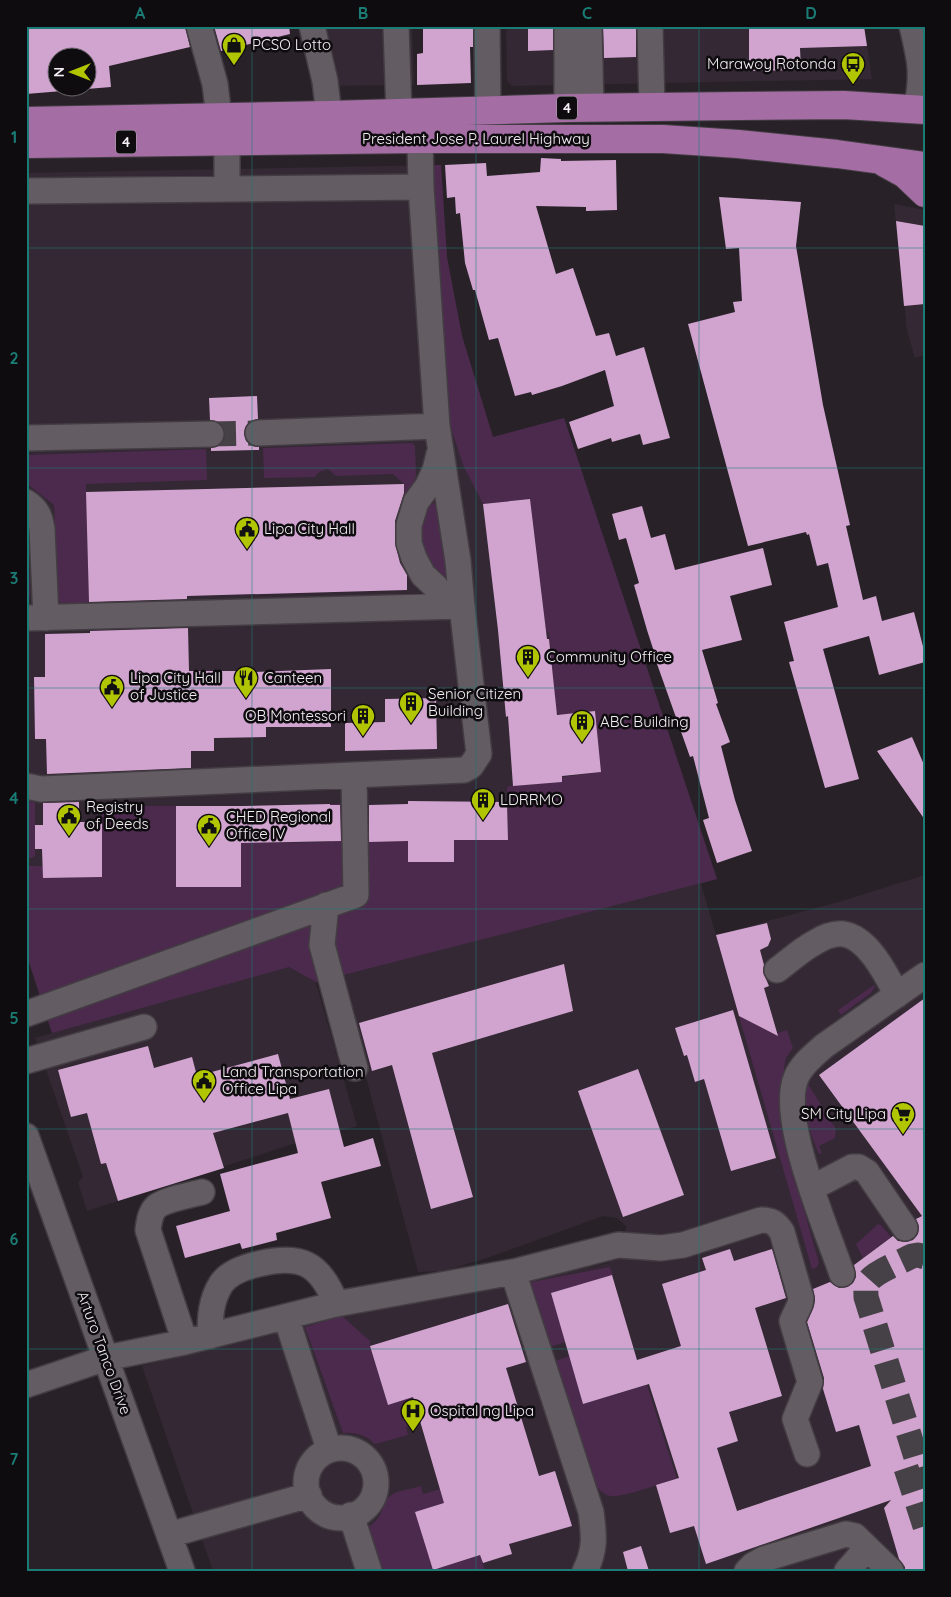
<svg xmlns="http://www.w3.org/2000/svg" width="951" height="1597" viewBox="0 0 951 1597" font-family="Quicksand,sans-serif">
<rect width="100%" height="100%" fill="#282228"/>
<path fill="#332833" d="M302 26H412L414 85 320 86Z
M506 26H864L872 79 512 86 507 81Z
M441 165 447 257 462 336 493 437 564 418 717 879 701 884 716 935 842 901 925 875V1571H213L142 1366 277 1333 289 1327 341 1312 516 1282 609 1263 627 1227 617 1218 603 1216 490 1257 444 1271 418 1272 356 1040 361 1038 344 975 316 983 357 1126 296 1143 87 1211 78 1182 83 1177 81 1171 35 1038 52 1033 26 953V173Z
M894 204 925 210V355L915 358 907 331Z"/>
<path fill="#4c2a4d" d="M430 165H441L447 257 462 336 493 437 564 418 717 879 316 982 289 967 52 1033 26 953V866H43L44 878 102 877V806H216L233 843H245L330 842V804L355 803 356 842 408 841V862H453L454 840 508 839 507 788 509 786 562 782V777L600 772 595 711 560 715 556 712 549 633 546 631 530 499 483 504 463 465 446 413Z
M412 443 415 446 416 476 405 510 404 484 393 474 336 476 328 469 319 472 315 477 264 478 263 448Z
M206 449 207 480 86 484 89 601C82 606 66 606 59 602L54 505 26 483V455Z
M438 502 448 578 446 581H442C421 549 414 544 428 505Z
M26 519 28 523 30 594V597L26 599Z
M26 800 35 803V856L31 858H26Z
M874 985 875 986 871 993 841 1015 838 1010Z
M739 1016 775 1034 787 1030 793 1048 786 1058 784 1068 780 1100 781 1128 819 1263 816 1268 812 1269Z
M808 1084 836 1129 835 1138 819 1146 822 1153 819 1154C813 1140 796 1097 808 1084Z
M878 1224 882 1226 891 1237 863 1258 856 1244Z
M610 1267 613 1276 612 1275 565 1342 550 1347 526 1283Z
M342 1316 370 1341V1347L388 1405 413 1397 417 1412 410 1414 414 1425 406 1427 408 1435 375 1444C366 1435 355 1432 343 1433L305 1327Z
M569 1356 584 1381 577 1383 583 1404 647 1385 677 1479C662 1483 625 1497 612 1496 605 1496 601 1491 596 1486L553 1362Z
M421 1486 423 1494 440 1489 444 1503 433 1570 480 1555 485 1571H382L368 1527C386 1516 380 1505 390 1496 397 1490 412 1489 421 1486Z"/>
<path fill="#d1a4d0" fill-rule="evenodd" d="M26 26H51L52 29 78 26H185L190 47 109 66 111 87 26 94ZM58 58H88V88H58Z
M214 26H289L290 34 221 51Z
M443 26H473V47H470L471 83 417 85V54L423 53V28H443Z
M528 26H553V50L528 51Z
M603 26H636V57L604 58Z
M749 26H864L867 46 800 48 801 70 749 71Z
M541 158 561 159V161L616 160 617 210 586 211V207L536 206 556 274 573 268 596 336 609 333 616 356 644 347 670 438 643 445 640 434 612 442 611 438 578 449 569 422 614 406 605 370 562 386 532 395 531 392 515 396 498 338 489 340 475 290H473L465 263 460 213 456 214 455 197 447 198 445 165 486 163 487 176 540 172Z
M719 197 801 202 796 246 823 405 850 525 846 526 863 600 876 596 882 621 914 612 925 654V662L879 675 869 636 823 649 859 779 825 788 789 662 794 661 784 622 838 607 828 563 817 566 809 534 807 535 806 532 748 546 688 324 735 312 733 302 742 301 739 248 726 249Z
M896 221 925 226V304L904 306Z
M257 396 258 419 250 421 246 426 244 433 246 441 252 446 259 447V450L211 451V448L218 446 223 441 225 433 223 426 218 422 210 420 209 398Z
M404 484V493L395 521V543L400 563 407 575V590L187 596V599L89 602 86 492Z
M530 499 547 639H549L557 715 595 711 601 772 562 776V782L513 786 508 716 506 717 498 630 483 504Z
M642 506 651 538 665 534 675 570 763 548 772 585 730 596 742 640 702 650 718 703 716 704 730 742 721 746 735 800 752 851 717 863 703 820 709 818 693 756 690 757 656 661H657L647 630 634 585 639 583 626 538 619 540 612 514Z
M188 628 189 671H253V672L331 669V727H266V737L214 738V751H191V768L47 774 46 739H35L34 677H45V634L90 633V631Z
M436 698 437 749 345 751V723L385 722V699Z
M912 737 925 767V820L877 751Z
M408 801 507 802 508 840H454V862H408V841L369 842V805L408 804Z
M79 802V822H102V877L43 878 42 849H35V825H43V803Z
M330 804V805H340L341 841 241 843V887H176V806H244Z
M767 923 771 939 768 946 760 950 764 965 763 972 769 986 764 988 778 1036 739 1016 716 935Z
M564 964 573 1011 432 1053 473 1197 431 1209 392 1065 372 1071 359 1023Z
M925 998V1571H905V1567L899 1559 884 1508 891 1500 706 1564 694 1526 670 1533 656 1485 679 1478 649 1384 583 1404 551 1293 612 1275 637 1360 681 1346 662 1284 706 1270 702 1258 730 1249 734 1261 772 1249 786 1298 755 1308 782 1396 729 1412 738 1441 717 1448 737 1511 871 1466 859 1425 836 1432 823 1389 824 1378 807 1322 814 1306 815 1300 813 1289 830 1282 839 1288 847 1287 853 1283 856 1277 854 1265 893 1236 898 1241 906 1242 913 1240 918 1234 919 1227 916 1219 922 1216 819 1075Z
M733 1010 776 1158 731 1171 704 1079 695 1082 687 1055 684 1056 675 1028Z
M148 1046 154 1068 192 1057 197 1076 278 1054 290 1099 329 1089 344 1147 373 1138 381 1166 321 1182 331 1218 276 1233 277 1240 242 1249 240 1243 185 1258 176 1226 230 1211 220 1174 298 1153 288 1113 213 1133 224 1168 118 1201 106 1163 101 1164 87 1113 71 1117 58 1070Z
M638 1069 684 1195 623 1217 578 1091Z
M508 1304 526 1362 506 1368 539 1476 555 1471 572 1526 509 1544 512 1554 483 1563 480 1555 433 1570 415 1512 444 1503 413 1397 388 1405 370 1346Z
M641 1546 649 1571H628L623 1552Z"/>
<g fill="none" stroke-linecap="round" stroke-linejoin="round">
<path stroke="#464146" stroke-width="25" stroke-dasharray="25 12" stroke-linecap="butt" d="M211 434 258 433
M925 1257 918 1255 912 1256C901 1262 874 1272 868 1282 865 1286 866 1292 866 1297L925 1486
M906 1468 925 1526"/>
<g stroke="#433d43" stroke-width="28">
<path id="minor" d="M199 26 215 84 219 117 227 141V189
M312 26 325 81 329 115
M396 26 399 113
M487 26 488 111
M567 26V108
M589 26 591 108
M650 26 652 107
M912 26C920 59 924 75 916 109
M26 191 421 187
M258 433 437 426
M26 438 211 434
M439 454 435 470 427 487 416 502 409 525V543L414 558 423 575 436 587 440 593 442 606
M26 502C37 509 40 516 42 529L46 618
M26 618 462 606
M26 786 41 789 65 788 464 770 471 766 479 754 462 606 458 561 437 426 421 187 420 139
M326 905 322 945 355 1068
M777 970C789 961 801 950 814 943 822 938 833 933 843 934 868 937 887 976 897 995
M26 1014 356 895 354 775
M26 1061 144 1027
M26 1136 182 1571
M812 1188 852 1167H859L867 1172 905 1228
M513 1272 591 1512C594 1535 596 1549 585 1571
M842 1274C827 1230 779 1119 796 1078 801 1065 814 1055 824 1046L925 975
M286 1317 329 1449
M210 1336C210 1317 211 1300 221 1284 229 1272 245 1267 258 1264 300 1254 320 1262 336 1304
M185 1342 148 1230C149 1222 150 1213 156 1207 164 1200 190 1195 202 1192
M26 1385 106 1358 185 1342 336 1304 513 1272 618 1245 661 1248 683 1245 761 1220C772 1220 776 1223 782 1232L801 1298 800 1304 792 1321 810 1382 795 1419 807 1454
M306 1483a35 35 0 1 1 70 0a35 35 0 1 1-70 0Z
M351 1515 369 1571
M169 1535 309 1495
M747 1571 753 1565 764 1559 846 1534 855 1536 891 1571
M847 1571 867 1548"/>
</g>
<g stroke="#433d43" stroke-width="30">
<path id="highway" d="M26 121 329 115 567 108 739 106 844 105 925 110
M26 144 420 139H663L738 144 837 154 925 166
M885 163 905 174 925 193"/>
</g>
<use href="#minor" stroke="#635c63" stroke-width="25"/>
<use href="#highway" stroke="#a46da4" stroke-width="28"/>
</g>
<path fill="none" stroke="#1a7c75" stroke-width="1" stroke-opacity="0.55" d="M252 26V1571M476 26V1571M699 26V1571M26 248H925M26 468H925M26 688H925M26 909H925M26 1129H925M26 1349H925"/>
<defs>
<g id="shop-pin" transform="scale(1.25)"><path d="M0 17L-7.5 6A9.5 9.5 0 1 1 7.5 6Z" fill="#b1c500" stroke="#0f0c0f"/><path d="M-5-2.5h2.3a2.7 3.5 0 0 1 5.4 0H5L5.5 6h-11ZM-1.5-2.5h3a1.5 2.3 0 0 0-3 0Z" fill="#111"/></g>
<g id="bus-pin" transform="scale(1.25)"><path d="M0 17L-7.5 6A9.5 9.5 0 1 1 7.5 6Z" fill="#b1c500" stroke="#0f0c0f"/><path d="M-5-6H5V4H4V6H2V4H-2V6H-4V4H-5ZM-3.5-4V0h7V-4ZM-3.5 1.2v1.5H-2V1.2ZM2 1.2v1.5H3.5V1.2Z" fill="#111"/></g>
<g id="civic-pin" transform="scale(1.25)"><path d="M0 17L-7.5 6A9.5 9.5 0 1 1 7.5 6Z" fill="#b1c500" stroke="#0f0c0f"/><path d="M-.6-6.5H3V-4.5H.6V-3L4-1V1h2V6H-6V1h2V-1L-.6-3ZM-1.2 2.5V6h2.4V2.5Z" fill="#111"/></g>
<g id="building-pin" transform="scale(1.25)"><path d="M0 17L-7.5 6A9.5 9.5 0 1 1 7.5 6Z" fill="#b1c500" stroke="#0f0c0f"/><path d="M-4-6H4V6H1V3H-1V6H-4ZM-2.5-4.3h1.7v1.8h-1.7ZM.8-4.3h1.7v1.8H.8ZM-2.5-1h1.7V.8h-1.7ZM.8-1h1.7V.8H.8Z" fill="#111"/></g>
<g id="restaurant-pin" transform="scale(1.25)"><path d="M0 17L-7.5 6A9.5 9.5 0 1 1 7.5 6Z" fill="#b1c500" stroke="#0f0c0f"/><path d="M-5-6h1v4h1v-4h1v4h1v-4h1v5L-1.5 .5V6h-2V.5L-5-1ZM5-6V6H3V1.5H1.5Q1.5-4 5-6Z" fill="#111"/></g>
<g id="supermarket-pin" transform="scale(1.25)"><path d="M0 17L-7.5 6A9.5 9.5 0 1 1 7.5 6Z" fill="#b1c500" stroke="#0f0c0f"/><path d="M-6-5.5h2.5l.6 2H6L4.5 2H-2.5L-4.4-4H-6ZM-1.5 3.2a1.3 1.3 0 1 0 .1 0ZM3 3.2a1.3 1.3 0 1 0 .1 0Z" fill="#111"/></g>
<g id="hospital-pin" transform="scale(1.25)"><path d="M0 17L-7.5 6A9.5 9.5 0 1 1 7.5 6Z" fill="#b1c500" stroke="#0f0c0f"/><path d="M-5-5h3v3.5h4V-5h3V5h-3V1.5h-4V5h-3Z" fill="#111"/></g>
</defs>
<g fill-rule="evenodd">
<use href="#shop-pin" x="234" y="45"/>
<use href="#bus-pin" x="853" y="64"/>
<use href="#civic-pin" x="247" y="529"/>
<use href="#building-pin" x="528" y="657"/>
<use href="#restaurant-pin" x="246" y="678"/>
<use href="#civic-pin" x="112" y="687"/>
<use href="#building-pin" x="411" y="703"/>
<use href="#building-pin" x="363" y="716"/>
<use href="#building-pin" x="582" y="722"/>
<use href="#building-pin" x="483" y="800"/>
<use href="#civic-pin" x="69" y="816"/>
<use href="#civic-pin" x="209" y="826"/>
<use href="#civic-pin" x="204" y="1081"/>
<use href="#supermarket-pin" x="903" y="1114"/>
<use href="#hospital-pin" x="413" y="1411"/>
</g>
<g text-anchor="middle" stroke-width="5" stroke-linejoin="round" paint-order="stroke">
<g fill="#0f0c0f" stroke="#afaaaf" stroke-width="1">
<rect x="557" y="96.5" width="20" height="23" rx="4"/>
<rect x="116" y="130.5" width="20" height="23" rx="4"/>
</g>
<g font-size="14" font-weight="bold" fill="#f3eef3">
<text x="567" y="113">4</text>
<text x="126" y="147">4</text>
</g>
<g font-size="15" fill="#f3eef3" stroke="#0f0c0f" text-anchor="start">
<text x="252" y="50">PCSO Lotto</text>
<text x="836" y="69" text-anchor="end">Marawoy Rotonda</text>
<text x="264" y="534">Lipa City Hall</text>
<text x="546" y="662">Community Office</text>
<text x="130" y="683">Lipa City Hall<tspan x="130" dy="17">of Justice</tspan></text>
<text x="264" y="683">Canteen</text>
<text x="428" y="699">Senior Citizen<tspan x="428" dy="17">Building</tspan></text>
<text x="346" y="721" text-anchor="end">OB Montessori</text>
<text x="600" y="727">ABC Building</text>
<text x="500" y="805">LDRRMO</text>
<text x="86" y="812">Registry<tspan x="86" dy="17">of Deeds</tspan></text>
<text x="226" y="822">CHED Regional<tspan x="226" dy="17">Office IV</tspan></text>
<text x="222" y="1077">Land Transportation<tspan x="222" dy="17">Office Lipa</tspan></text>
<text x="886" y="1119" text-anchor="end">SM City Lipa</text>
<text x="430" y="1416">Ospital ng Lipa</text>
</g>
<g font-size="15" fill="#f3eef3" stroke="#0f0c0f">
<text x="476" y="144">President Jose P. Laurel Highway</text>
<text transform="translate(104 1353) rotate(70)" y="5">Arturo Tanco Drive</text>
</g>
</g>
<rect width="951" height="1597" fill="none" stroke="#0f0c0f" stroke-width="55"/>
<g transform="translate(72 72) rotate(270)"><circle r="24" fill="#0f0c0f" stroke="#6a666a"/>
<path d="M0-4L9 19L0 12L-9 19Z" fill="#b1c500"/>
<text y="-8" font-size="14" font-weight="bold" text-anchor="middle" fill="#f3eef3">N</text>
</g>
<rect x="28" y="28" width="896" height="1542" fill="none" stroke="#1a7c75" stroke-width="2"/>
<g font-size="16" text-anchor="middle" font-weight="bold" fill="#1a7c75">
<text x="140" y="19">A</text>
<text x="363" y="19">B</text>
<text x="587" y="19">C</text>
<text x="811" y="19">D</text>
<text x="14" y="143">1</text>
<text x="14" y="364">2</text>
<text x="14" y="584">3</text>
<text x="14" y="804">4</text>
<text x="14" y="1024">5</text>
<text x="14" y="1245">6</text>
<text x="14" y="1465">7</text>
</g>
</svg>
